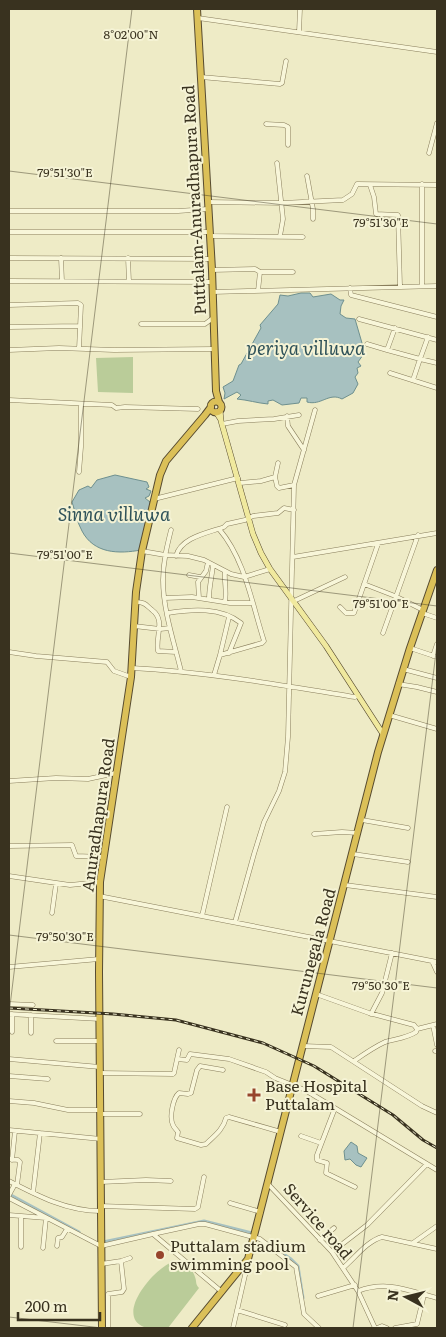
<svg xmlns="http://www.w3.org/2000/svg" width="446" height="1337" viewBox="0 0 446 1337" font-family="Literata,serif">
<rect width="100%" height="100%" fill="#eeebc6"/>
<path fill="#bacc99" d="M133 357V393L98 392 96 358Z
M173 1262C183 1262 192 1267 195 1277 197 1282 195 1284 199 1288L168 1328C161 1328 150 1330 144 1327 114 1315 155 1267 173 1262Z"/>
<path fill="#a7c1c0" stroke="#6e908f" d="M301 293H310L313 297 331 294 340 300H344L341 306 340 314 346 318 355 319 362 343 363 355 358 362 361 366 357 368 358 373 355 377 358 384 353 393 342 399C329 392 321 406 307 402V398H301L299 403 282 405 273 400 268 401V404C257 403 248 400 237 399L241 395 237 392 224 399 225 393 223 387 233 381 239 365 241 364 261 328 260 325 278 304 280 295 288 296Z
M115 475 147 482 149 487 146 489 151 491 149 496 145 498 150 502V508L141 550C119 554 94 554 82 531 77 522 75 511 72 502L79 490 88 486 91 488 97 480Z
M351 1142 357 1146 358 1153 367 1158 361 1167 356 1165 350 1159 345 1160 344 1151Z"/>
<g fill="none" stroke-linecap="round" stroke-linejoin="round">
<path stroke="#a7c1c0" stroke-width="3" d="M11 1195 79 1232
M103 1242 204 1221 252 1233
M267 1243 291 1259 298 1266 303 1298"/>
<g stroke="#897e5c" stroke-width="5">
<path id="minor" d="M198 18 437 52
M299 32 300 9
M201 77 280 84 282 83 286 61
M266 124 284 125 288 127V145
M429 153 437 123
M277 163 283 219 280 236
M307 176 313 209V219
M370 185 374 197 376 214 398 215 400 286
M208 202 282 203 343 200 352 194 357 184 437 185
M9 211H178L208 209
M9 232H210
M210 236 303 237
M9 258 211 259
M61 258 62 281
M128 258 129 282
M212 270 255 269 260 272 258 291
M260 272H293
M9 281 212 282
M422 286V184
M350 288 351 295 437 317
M213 292 437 286
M9 305 78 303 81 305 79 349
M359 319 437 340
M141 324H205L213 318
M9 327 80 326
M367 344 387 350 395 328
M9 350 59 348 114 350 214 349
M387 350 420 359 428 337
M390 373 437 388
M413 380 420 359 437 363
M9 400 112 405 116 408 125 407 198 409
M287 416 288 426 304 450
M222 424 238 421 274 419 299 415
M79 472 81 447V405
M275 477 278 463
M240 483 261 481 275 477 277 486 279 488 294 485
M154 499 238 478
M171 530C167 546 163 562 163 580 163 610 174 642 181 671
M142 551 165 555 188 556 204 560 231 574 244 577 270 569
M176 556C181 537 208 533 224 527L227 524 245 520 253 516 278 513 284 508 294 510
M293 557 437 533
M225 571C224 581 227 592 225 602
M189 575 200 577
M364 584 395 596 423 610
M165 598 192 597 230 603H252
M199 598 198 582 206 571 208 562
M209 599C209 587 212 576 213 565
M294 601 345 577
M136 602C145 602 146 605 152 610 166 620 155 637 158 651L176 652
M340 607 346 613H354L378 544
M168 613C192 609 221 607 241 623L229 653
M422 613 437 618
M134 626 160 629 170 628
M383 633 418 535
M410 648 437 657
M9 652 36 656 107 662 114 671 131 677
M220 655 229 617
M433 656 437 644
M132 668C207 672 281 685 355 697L358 695
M403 669 437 678
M214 675 220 655 262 643 264 641C252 604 245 559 219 529
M398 684 417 687 437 692
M389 715 437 729
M9 781 56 778 88 779 116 773
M362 820 408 828
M314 834 342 832 358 833
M9 846 72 845 76 856 103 857
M353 854 408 862
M9 876 70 885 100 882
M345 885 437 897
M99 896 437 962
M52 913 56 884
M202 916 227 807
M235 922 254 854 264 822 279 791 285 772 288 737 294 485 315 410
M432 961 437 972
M9 967 99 959
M316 994 369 1013 414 1025 417 1029 437 1024
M9 1004 33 1005
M9 1014 100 1019
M371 1014 382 993 392 953
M433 1025 437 1045
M12 1032V1014
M31 1033V1015
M56 1041H100
M303 1046 331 1047 422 1106 437 1113
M435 1051H437
M9 1059 100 1067
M177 1059 187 1060 190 1054 229 1059 266 1072 275 1078 305 1090 437 1170
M354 1061C364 1054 374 1047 385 1042 395 1039 407 1038 416 1032L417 1029
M223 1070 200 1066 197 1070 191 1093 188 1094 179 1093C173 1098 169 1117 173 1125 174 1128 176 1129 178 1132L177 1138 201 1145 206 1144C214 1136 223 1130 226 1118L229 1117 281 1132
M100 1073 173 1074 174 1073 179 1050
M9 1076 48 1079
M9 1101 34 1103 68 1110H101
M335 1108 317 1155V1160L327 1163 326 1173 355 1187
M101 1114H140
M9 1130 101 1139
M301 1136 321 1143
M9 1159 18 1160 20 1162 17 1185
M12 1160 15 1131
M9 1181C38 1196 67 1211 100 1211
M101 1182 146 1180 171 1181
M268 1184 332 1252 358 1291 375 1328
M33 1193 40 1133
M9 1195 15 1184
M9 1198 101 1246 153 1234 222 1292
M230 1203 261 1212
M100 1206 195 1209 198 1207 204 1177
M9 1215 46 1218 43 1248
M21 1216V1247
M153 1234 199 1224H205L260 1239 296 1267 304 1314 319 1328
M320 1240 334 1228
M413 1243 437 1226
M57 1246 58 1238 62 1237 67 1229
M332 1252 367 1225 427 1164
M101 1264 121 1261 130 1258
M343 1268C355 1258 367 1241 382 1237L437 1249
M358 1291C387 1280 409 1291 437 1298
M318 1296 355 1285
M237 1310 285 1325
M108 1328V1294L122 1292 124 1289 121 1261
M233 1328 248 1262
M377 1328 382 1326 387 1328
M395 1328 417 1324 424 1295"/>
</g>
<g stroke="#574b30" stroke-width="6">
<path id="major" d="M220 410 221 421 253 534 261 553 270 569 326 646 383 734
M216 412 221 420"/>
</g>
<g stroke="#574b30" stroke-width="8">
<path id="highway" d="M197 9 212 270 216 391 219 402
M210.5 407a5.5 5.5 0 1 1 11 0a5.5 5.5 0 1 1-11 0Z
M102 1328 99 972 100 882 131 677 136 592 142 551 160 475 166 461 205 415 211 407
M192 1328 248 1259 378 752 410 648 437 570"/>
</g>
<use href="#minor" stroke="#f8f6d9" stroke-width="4"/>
<use href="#major" stroke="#f0e99e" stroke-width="5"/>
<use href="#highway" stroke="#dbc058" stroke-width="6"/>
<g stroke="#39321f" stroke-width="3">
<path id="rail" d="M9 1008 113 1014 176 1020 263 1043 314 1066 393 1115 423 1140 437 1148"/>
</g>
<use href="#rail" stroke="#f5f3d5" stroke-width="1" stroke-dasharray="4" stroke-linecap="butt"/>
</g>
<path fill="none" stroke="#39321f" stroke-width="1" stroke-opacity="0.45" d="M9 171 437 224M9 553 437 606M9 935 437 988M9 1014 132 9M9 1317 102 1328M353 1328 437 644"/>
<g fill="#97442c" stroke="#f5f3d5" stroke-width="2">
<path d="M251.5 1087.5h5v5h5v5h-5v5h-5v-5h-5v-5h5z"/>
<circle cx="160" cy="1255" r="5"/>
</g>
<g text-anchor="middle" stroke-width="4" stroke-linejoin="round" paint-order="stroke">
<g font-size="16" fill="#39321f" stroke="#f5f3d5">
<text transform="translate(194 200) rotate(-93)" y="6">Puttalam-Anuradhapura Road</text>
<text transform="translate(98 815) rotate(-82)" y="6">Anuradhapura Road</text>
<text transform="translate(313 952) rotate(-75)" y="6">Kurunegala Road</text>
<text transform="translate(318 1221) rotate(49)" y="6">Service road</text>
</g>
<g font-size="16" fill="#39321f" stroke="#f5f3d5" text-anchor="start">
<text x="265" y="1092">Base Hospital<tspan x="265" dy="18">Puttalam</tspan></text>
<text x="170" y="1252">Puttalam stadium<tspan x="170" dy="18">swimming pool</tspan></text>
</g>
<g font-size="18" font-style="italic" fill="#2f5259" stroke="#f5f3d5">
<text x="306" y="355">periya villuwa</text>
<text x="114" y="521">Sinna villuwa</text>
</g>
</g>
<g font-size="12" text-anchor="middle" fill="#39321f" stroke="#f5f3d5" stroke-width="4" stroke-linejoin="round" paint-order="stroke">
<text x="131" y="39">8°02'00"N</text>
<text x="65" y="177">79°51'30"E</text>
<text x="381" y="227">79°51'30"E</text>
<text x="65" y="559">79°51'00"E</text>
<text x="381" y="608">79°51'00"E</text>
<text x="65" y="941">79°50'30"E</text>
<text x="381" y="990">79°50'30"E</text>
</g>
<rect width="446" height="1337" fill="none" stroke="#39321f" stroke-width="20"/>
<g transform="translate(406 1297) rotate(277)" stroke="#f5f3d5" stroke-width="4" paint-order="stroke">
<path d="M0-4L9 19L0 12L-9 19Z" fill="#39321f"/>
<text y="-8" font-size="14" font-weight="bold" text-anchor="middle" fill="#39321f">N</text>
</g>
<path d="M18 1312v8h82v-8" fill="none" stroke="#39321f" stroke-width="2.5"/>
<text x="25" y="1312" font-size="15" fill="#39321f" stroke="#f5f3d5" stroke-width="4" paint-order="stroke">200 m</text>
</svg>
